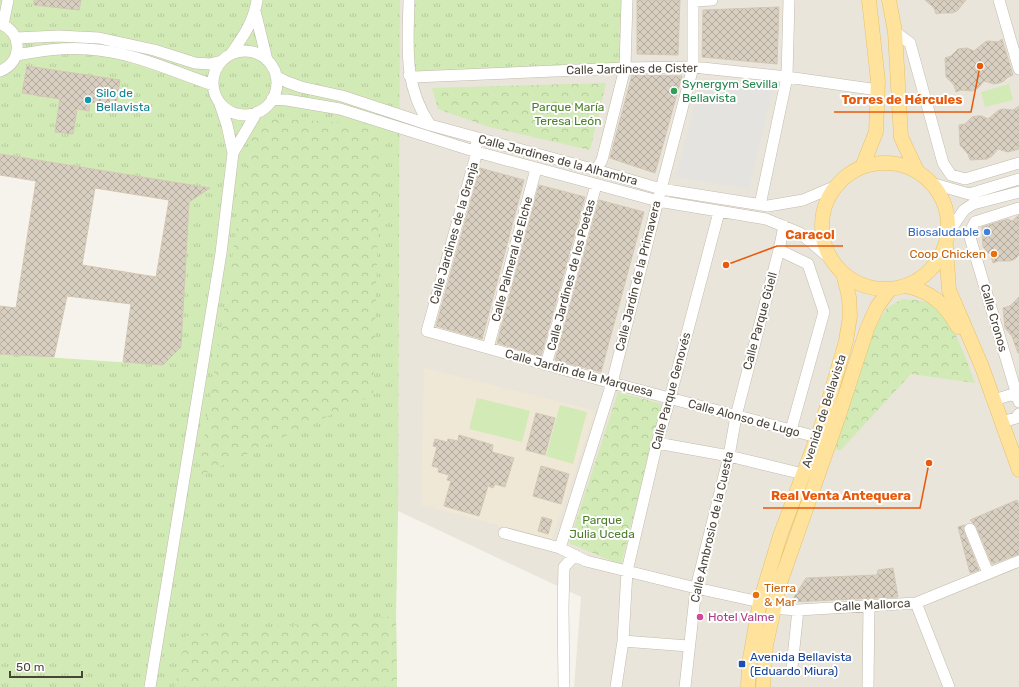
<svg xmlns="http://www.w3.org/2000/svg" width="1019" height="687" viewBox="0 0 1019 687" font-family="Rubik,sans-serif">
<defs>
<pattern id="grass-tufts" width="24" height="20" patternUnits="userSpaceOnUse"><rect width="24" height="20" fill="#d2eab5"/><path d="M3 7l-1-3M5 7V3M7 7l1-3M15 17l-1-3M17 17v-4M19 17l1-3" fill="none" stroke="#b6ca9c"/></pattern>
<pattern id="forest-crowns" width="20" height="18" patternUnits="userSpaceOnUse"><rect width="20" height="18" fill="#d2eab5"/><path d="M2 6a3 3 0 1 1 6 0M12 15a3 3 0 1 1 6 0" fill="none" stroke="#b6ca9c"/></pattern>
<pattern id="building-cross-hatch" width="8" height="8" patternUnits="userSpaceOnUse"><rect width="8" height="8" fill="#d8cfc1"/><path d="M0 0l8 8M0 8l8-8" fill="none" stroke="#b1aa9e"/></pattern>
</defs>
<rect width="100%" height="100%" fill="#f6f3ec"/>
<path fill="#eae5da" d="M398 0H1019V687H574L581 597 398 511 397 94Z"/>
<path fill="#efe8d6" d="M424 368 595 411 552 539 421 505Z"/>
<path fill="url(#grass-tufts)" d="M0 0H400L398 511 396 616 397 687H0V354L163 365 181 347 189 202 210 188 0 154Z
M406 0H627L625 68 414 77Z"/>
<path fill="url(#forest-crowns)" d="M606 83 590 150 489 127 438 109 432 88Z
M254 117 381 125 373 395 198 477Z
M902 299C913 300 926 300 935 306 952 318 968 363 975 383L911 374 840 451 835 448 872 331 887 308Z
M618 392 662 404 621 565 569 543Z
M396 616 397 687H175L186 635Z"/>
<path fill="#d2eab5" d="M1009 84 1013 100 985 107 981 92Z
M477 398 530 411 522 442 469 429Z
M560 405 587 412 573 464 546 456Z"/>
<path fill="#e5e3e0" d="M702 79 774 85 749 189 675 177Z"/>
<path fill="url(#building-cross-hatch)" stroke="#d3c7b4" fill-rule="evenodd" d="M34 0H81L79 10 34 5Z
M637 0H680L678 55 637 54Z
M925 0H966L957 11 952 13H941L936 14 934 8Z
M779 7 777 64 702 57 703 10Z
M1002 39 1013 75 1008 77 1004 81 999 83 994 84 984 81 978 88 972 91 961 90 956 92 954 85 946 77 945 58 951 56 958 49 967 48 974 51 985 42 988 41 998 42Z
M27 66 120 80 116 106 90 102 89 111 77 109 73 134 55 132 60 99 22 93Z
M632 75 682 76 655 173 610 158Z
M1019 106V149L1008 152 998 149 992 156 987 159 970 160 968 154 960 145 959 125 965 124 972 117 977 116H982L988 119 999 110 1003 109 1013 110Z
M0 154 210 188 189 202 181 347 163 365 123 362 131 304 67 296 54 357 0 354V306L16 308 36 181 0 175ZM95 188 169 200 156 277 82 265Z
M480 168 524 180 482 339 436 326Z
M539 185 585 197 541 356 497 343Z
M599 200 644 212 601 372 555 360Z
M1019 215V255L1015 259 1010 261H998L993 263 991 256 983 247 982 227 1008 219 1012 221Z
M1019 297V353H1018L1012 336 1005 328 1003 308 1010 306Z
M536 413 555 418 545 455 526 450Z
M459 435 493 445 492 452 514 458 505 487 495 484 493 488 488 486 479 516 444 506 451 481 447 480 449 475 438 472 439 468 432 466 437 447 433 446 435 439 447 442 448 439 458 441Z
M541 466 569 474 561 504 533 496Z
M1017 500 1019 505V554L992 564 976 526 970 520Z
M542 517 552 520 548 534 538 531Z
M965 525 964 532 979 570 970 573 958 527Z
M893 568 898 597 791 602 806 578 877 575 878 570Z"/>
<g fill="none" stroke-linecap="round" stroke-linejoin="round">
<g stroke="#c2bbae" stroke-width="12">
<path id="minor" d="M409 0C408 47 403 84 430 125
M999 0 1019 69
M694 1 712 0
M255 11 267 60
M0 24C23 31 23 63 0 71
M3 25 8 0
M895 32 910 43 943 163 951 175 965 179 1019 163
M16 38 58 36 99 38 154 50 195 63 210 64 222 61
M213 83a32 32 0 1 1 64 0a32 32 0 1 1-64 0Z
M231 54C243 37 254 21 257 0
M16 55C39 51 63 47 87 49 130 51 172 71 213 85
M409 75 414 77 625 68 693 67 787 77 878 90
M276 76 287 82 301 87 342 96 430 125 596 170 661 189 768 206 803 200 836 186
M272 99 287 100 340 109 477 152 658 201 766 219 800 233 832 260
M485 141H480L476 145 477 152 427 331 612 383 817 437
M233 153 257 112
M596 170 602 160 625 68 627 0
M931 183 969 194 1019 179
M760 205 787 77 789 0
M1019 208 975 222 969 234 1019 402
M948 233 964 210 973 204 1019 192
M779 250 808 264 824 312 791 430
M488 348 536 169
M546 365 596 185
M994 400 1010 395 1016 396
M1002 422 1016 418 1019 414
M657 443 729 456 803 474
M970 529 988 573
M504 533 560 548 586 561 696 588 760 602
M560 548 612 383 661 189 693 67V0
M916 603 949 687
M774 607 784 609 798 610 916 603 1019 561
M623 641 688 646
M792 667 798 610
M150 687 221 253 233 153 227 125 220 104
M564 687 563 608 564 567 575 555
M616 687 623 641 627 571 657 443 670 398 719 212
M685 687 696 588 729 456 736 416 779 250 784 226
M868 687 869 605"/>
</g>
<g stroke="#e6c16a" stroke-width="15">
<path id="major" d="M889 0 895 32 901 137 917 171
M822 226a63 63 0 1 1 126 0a63 63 0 1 1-126 0Z
M862 167 876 132 878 81 869 0
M946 247 949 290 982 367 1019 470
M905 286C931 291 945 304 958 327
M748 687 749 664 760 602 780 536 821 427 846 341 850 316 849 297 843 273
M763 687 766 645 779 586 838 418 867 329 877 307 890 289"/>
</g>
<use href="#minor" stroke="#fff" stroke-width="11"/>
<use href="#major" stroke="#ffe39c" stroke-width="14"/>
</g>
<circle fill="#2e9e5b" stroke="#fff" stroke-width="1.5" cx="674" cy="91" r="4"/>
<circle fill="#0f9aa8" stroke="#fff" stroke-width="1.5" cx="88" cy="100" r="4"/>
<circle fill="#3f7fe0" stroke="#fff" stroke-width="1.5" cx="987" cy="232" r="4"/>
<g fill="#e8710a" stroke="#fff" stroke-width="1.5">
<circle cx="994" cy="254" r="4"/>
<circle cx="756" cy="595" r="4"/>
</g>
<circle fill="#d1479c" stroke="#fff" stroke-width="1.5" cx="700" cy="617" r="4"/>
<rect fill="#1a4fb4" stroke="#fff" stroke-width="1.5" x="738" y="660" width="8" height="8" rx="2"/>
<g text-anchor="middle" stroke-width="4" stroke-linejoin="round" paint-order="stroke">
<g font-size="12" fill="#4b4439" stroke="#fff">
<text transform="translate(632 69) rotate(-1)" y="4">Calle Jardines de Cister</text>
<text transform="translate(558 160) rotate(15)" y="4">Calle Jardines de la Alhambra</text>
<text transform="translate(454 233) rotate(-74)" y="4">Calle Jardines de la Granja</text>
<text transform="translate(512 259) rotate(-75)" y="4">Calle Palmeral de Elche</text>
<text transform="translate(571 275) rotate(-75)" y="4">Calle Jardines de los Poetas</text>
<text transform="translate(638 276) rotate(-76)" y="4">Calle Jardín de la Primavera</text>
<text transform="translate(994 318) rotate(74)" y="4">Calle Cronos</text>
<text transform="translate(760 321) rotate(-75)" y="4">Calle Parque Güell</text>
<text transform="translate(579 373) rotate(15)" y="4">Calle Jardín de la Marquesa</text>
<text transform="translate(671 391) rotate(-75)" y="4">Calle Parque Genovés</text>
<text transform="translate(824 411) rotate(-72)" y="4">Avenida de Bellavista</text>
<text transform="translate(744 418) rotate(15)" y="4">Calle Alonso de Lugo</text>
<text transform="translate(712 527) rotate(-77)" y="4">Calle Ambrosio de la Cuesta</text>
<text transform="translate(872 605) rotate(-3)" y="4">Calle Mallorca</text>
</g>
<g font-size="12" fill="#27864d" stroke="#fff" text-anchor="start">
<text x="682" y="88">Synergym Sevilla<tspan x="682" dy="14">Bellavista</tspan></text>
</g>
<g font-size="12" fill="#0d838f" stroke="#fff" text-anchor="start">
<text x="96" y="97">Silo de<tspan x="96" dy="14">Bellavista</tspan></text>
</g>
<g font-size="12" fill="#4a7f2a" stroke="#fff">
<text x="568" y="111">Parque María<tspan x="568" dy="14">Teresa León</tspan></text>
<text x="602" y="524">Parque<tspan x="602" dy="14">Julia Uceda</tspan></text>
</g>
<g font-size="12" fill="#366cbe" stroke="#fff" text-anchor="end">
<text x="979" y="236">Biosaludable</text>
</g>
<g font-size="12" fill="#c56008" stroke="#fff" text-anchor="end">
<text x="986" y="258">Coop Chicken</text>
<text x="764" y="592" text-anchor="start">Tierra<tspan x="764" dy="14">&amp; Mar</tspan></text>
</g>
<g font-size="12" fill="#b23c85" stroke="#fff" text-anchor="start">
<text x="708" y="621">Hotel Valme</text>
</g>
<g font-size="12" fill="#164399" stroke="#fff" text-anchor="start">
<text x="750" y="661">Avenida Bellavista<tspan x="750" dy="14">(Eduardo Miura)</tspan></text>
</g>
</g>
<path fill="none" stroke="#e8590c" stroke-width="1.5" d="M980 66L971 112H834M726 265L777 246H843M929 463L920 508H763"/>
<g fill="#e8590c" stroke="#fff" stroke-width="1.5">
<circle cx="980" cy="66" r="4"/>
<circle cx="726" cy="265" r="4"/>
<circle cx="929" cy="463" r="4"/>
</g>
<g font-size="13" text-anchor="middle" font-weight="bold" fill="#e8590c" stroke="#fff" stroke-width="4" stroke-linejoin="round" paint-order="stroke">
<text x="902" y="104">Torres de Hércules</text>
<text x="810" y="239">Caracol</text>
<text x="841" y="500">Real Venta Antequera</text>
</g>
<path d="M10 671v6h72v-6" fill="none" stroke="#4b4439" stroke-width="2"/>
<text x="16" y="671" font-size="12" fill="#4b4439" stroke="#ffffff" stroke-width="3" paint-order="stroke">50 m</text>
</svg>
